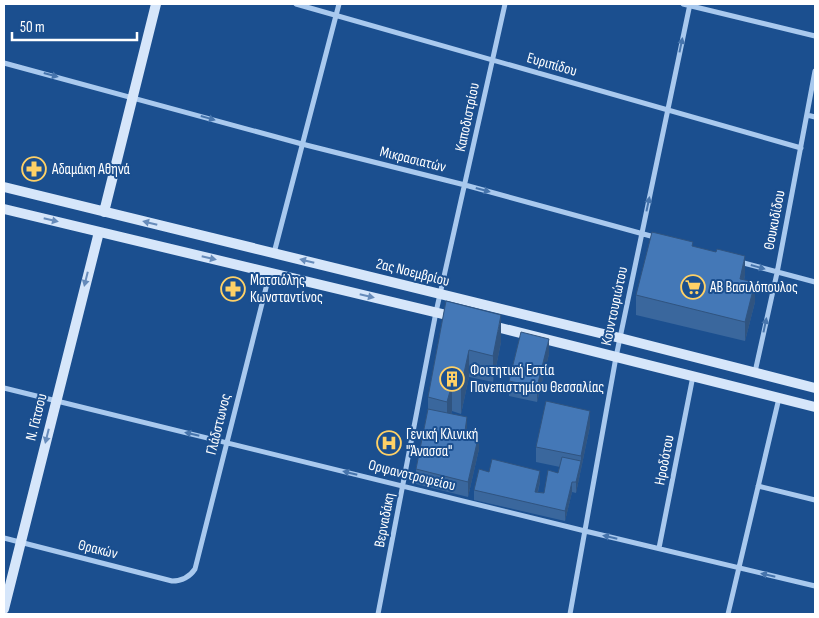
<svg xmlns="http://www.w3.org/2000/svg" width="819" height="618" viewBox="0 0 819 618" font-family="'Sofia Sans Condensed',sans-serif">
<rect width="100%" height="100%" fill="#1b4f8f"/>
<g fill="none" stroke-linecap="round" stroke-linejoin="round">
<path stroke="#a9c9ee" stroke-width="5" d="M296 4 801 148
M683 4 815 36
M4 63 302 144 465 185 658 238
M807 115 815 117
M274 253 339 4
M740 262 815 282
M755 372 777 273 815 71
M4 388 585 531 815 586
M758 486 815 500
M4 538 172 581C182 581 189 578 195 569L270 272
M659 548 693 376
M378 614 436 312 505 4
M570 614 616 357 690 4
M728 614 779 398"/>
<path stroke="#d6e6fa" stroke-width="10" d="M4 187 620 338 815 388
M4 209 455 317
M104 212 156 4
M489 325 815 407
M4 609 99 232"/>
</g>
<path fill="#3a679d" d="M693 246 745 275 744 280 755 302 745 341 636 315V295Z
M446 301 501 342 493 382 469 377 461 414 452 411 451 414 467 431 479 449 468 497 416 484V469L428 409V397Z
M549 354 537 402 509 396V381Z
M590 426 576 493 572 492 565 521 474 500V490L489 472 540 482 538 492 544 493 558 473 560 467 536 462V447Z"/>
<path fill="#305480" d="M745 256V275L740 298V279Z
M755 282V302L745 341V322Z
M501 315V342L493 382V356Z
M549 339V354L537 402V387Z
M469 350V377L461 414V387Z
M452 384V411L447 428V402Z
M590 411V426L576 493V482L581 461V456Z
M467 417V433L465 431Z
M479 434V449L468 497V482Z
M540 471V482L535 502V492Z
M572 482V492L565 521V511Z"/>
<path fill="#4478b7" stroke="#305480" d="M652 232 693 242 692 246 716 252 717 249 745 256 740 279 755 282 745 322 636 295Z
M446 301 501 315 493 356 469 350 461 387 452 384 447 402 428 397Z
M521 332 549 339 537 387 509 381Z
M546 401 590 411 581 456 536 447Z
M428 409 467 417 465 431 479 434 468 482 416 469Z
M562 457 581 461 576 482H572L565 511 474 490 479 469 489 472 492 459 540 471 535 492 544 493 548 470 558 473Z"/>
<defs><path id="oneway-solid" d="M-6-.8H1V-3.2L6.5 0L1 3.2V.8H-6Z" transform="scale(1.25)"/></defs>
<g fill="#4674ac">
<use href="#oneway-solid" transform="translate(681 45) rotate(-78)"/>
<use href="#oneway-solid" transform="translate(51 75) rotate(15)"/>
<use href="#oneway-solid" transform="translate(208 118) rotate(16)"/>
<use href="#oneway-solid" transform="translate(483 190) rotate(15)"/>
<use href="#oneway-solid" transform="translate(648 204) rotate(-78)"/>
<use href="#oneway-solid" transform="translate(758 267) rotate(16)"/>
<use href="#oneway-solid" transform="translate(765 325) rotate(-78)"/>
<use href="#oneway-solid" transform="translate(192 434) rotate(-167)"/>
<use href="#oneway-solid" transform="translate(350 473) rotate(-166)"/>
<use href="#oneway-solid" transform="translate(610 537) rotate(-167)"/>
<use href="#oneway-solid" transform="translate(768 575) rotate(-167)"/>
</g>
<g fill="#668bba">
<use href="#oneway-solid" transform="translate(51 220) rotate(13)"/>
<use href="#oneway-solid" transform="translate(150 223) rotate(-166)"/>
<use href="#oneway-solid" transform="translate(209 258) rotate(13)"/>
<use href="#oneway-solid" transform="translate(307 261) rotate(-166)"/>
<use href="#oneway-solid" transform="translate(86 279) rotate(104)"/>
<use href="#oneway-solid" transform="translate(367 296) rotate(13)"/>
<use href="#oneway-solid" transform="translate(47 436) rotate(104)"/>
</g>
<defs>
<g id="pharmacy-ring" transform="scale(1.25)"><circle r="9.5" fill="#1b4f8f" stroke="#ffd166" stroke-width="1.5"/><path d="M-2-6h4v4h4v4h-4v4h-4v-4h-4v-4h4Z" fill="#ffd166"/></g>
<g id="supermarket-ring" transform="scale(1.25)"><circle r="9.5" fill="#1b4f8f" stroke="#ffd166" stroke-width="1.5"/><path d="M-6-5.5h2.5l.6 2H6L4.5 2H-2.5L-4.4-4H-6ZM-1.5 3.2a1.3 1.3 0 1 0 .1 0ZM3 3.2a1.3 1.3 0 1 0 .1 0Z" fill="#ffd166"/></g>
<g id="building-ring" transform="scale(1.25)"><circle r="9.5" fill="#1b4f8f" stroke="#ffd166" stroke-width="1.5"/><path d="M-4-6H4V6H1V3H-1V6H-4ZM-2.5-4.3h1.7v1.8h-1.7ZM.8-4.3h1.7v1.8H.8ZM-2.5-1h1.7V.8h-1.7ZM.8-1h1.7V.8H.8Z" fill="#ffd166"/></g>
<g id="hospital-ring" transform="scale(1.25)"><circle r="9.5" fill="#1b4f8f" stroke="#ffd166" stroke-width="1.5"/><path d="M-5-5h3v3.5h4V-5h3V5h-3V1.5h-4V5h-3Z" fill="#ffd166"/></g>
</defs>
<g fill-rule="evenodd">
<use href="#pharmacy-ring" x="34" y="169"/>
<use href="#supermarket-ring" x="693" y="287"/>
<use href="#pharmacy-ring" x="233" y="289"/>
<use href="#building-ring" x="452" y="379"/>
<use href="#hospital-ring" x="389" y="443"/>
</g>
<g text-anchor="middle" stroke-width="4" stroke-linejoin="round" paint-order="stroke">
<g font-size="15" fill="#fff" stroke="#1b4f8f">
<text transform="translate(552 64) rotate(16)" y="5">Ευριπίδου</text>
<text transform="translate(467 117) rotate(-78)" y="5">Καποδιστρίου</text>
<text transform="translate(413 159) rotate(14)" y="5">Μικρασιατών</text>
<text transform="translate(774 220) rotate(-79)" y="5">Θουκυδίδου</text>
<text transform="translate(413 272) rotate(14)" y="5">2ας Νοεμβρίου</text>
<text transform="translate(614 306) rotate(-78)" y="5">Κουντουριώτου</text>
<text transform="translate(36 417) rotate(-76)" y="5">Ν. Γάτσου</text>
<text transform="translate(218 424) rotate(-76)" y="5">Γλάδστωνος</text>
<text transform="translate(664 460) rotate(-79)" y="5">Ηροδότου</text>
<text transform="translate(412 475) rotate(14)" y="5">Ορφανοτροφείου</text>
<text transform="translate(384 520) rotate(-79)" y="5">Βερναδάκη</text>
<text transform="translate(98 549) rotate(14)" y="5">Θρακών</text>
</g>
<g font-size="15" fill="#fff" stroke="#1b4f8f" text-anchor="start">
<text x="52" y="174">Αδαμάκη Αθηνά</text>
<text x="250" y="285">Ματσιόλης<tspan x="250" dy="17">Κωνσταντίνος</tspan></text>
<text x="710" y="292">ΑΒ Βασιλόπουλος</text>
<text x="470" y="375">Φοιτητική Εστία<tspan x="470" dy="17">Πανεπιστημίου Θεσσαλίας</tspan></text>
<text x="406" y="439">Γενική Κλινική<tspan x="406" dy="17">"Άνασσα"</tspan></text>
</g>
</g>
<rect width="819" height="618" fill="none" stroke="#ffffff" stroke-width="10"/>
<path d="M12 32v8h125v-8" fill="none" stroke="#ffffff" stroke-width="2.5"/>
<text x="20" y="32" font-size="15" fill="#ffffff" stroke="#1b4f8f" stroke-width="4" paint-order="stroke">50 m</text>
</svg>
